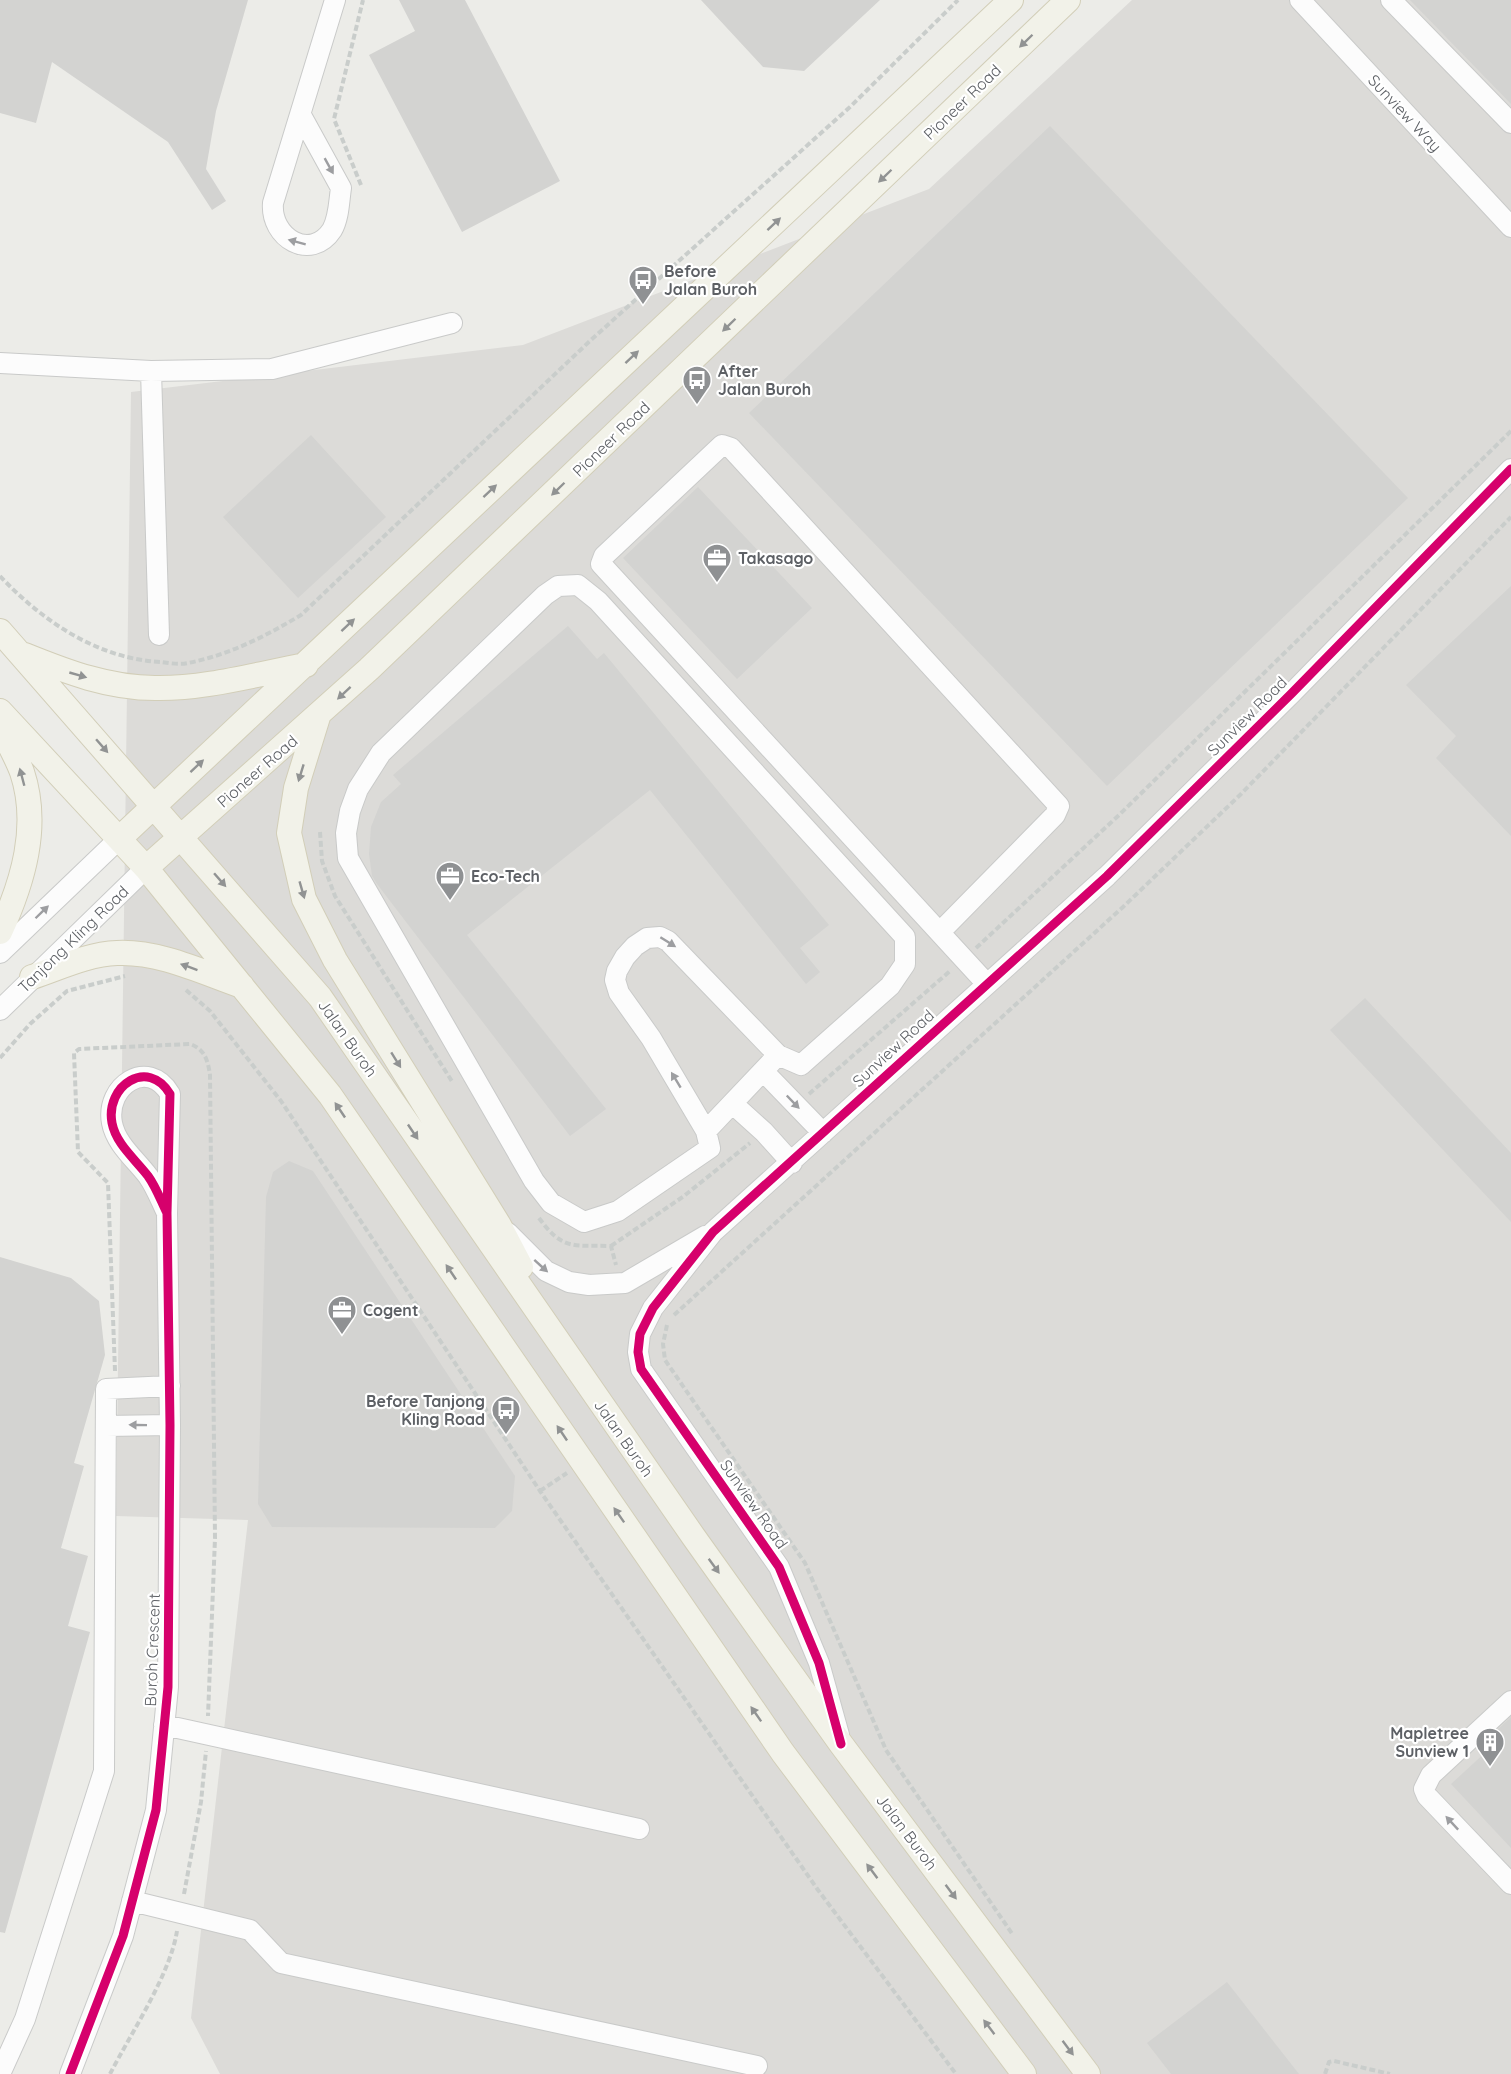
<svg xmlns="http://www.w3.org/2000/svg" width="1511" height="2074" viewBox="0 0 1511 2074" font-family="Quicksand,sans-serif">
<rect width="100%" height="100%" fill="#ecece8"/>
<path fill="#dcdbd8" d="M1132 0H1511V2074H220L191 2018 248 1520 116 1516 131 392 523 345 929 189Z"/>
<path fill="#d3d3d1" d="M0 0H248L216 111 206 169 226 201 212 210 168 142 52 62 36 123 0 113Z
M399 0H465L560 181 462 232 369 55 415 31Z
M701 0H880L804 71 763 67Z
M1410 0H1511V104Z
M1050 126 1408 498 1107 786 749 413Z
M311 435 386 517 298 598 223 517Z
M698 487 812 608 737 679 623 558Z
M1511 586V836L1436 758 1456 736 1406 685Z
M568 626 597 659 604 653 829 925 800 948 820 972 806 984 650 790 467 935 606 1109 570 1136 377 884 372 876 369 854 371 827 381 802 401 784 393 775Z
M1365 998 1511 1153V1222L1330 1030Z
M289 1161 313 1171 515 1476 512 1511 495 1528 272 1527 258 1504 266 1197 273 1172Z
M0 1257 71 1278 99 1301 105 1355 74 1463 84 1466 61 1548 88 1556 68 1626 90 1632 5 1933 0 1932Z
M1511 1717V1848L1451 1784 1488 1750 1482 1744Z
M1227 1982 1299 2074H1171L1147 2043Z"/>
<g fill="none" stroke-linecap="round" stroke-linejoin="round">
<g stroke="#c9cac9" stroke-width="22">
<path id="minor" d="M1300 0 1511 227
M1391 0 1511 123
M302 117 341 188C339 201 339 218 332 230 311 262 270 238 273 203L335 0
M0 363 151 371 272 369 452 323
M151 371 159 635
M940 932 1055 815 1059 806 731 448 722 445 604 556 601 564 986 983
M0 953 120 838
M0 1010 146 868
M763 1071 823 1133
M733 1104 764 1132 792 1163
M706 1131 778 1055 801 1065 890 986 905 964V937L598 601 578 585 558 586 545 595 381 753 358 789 350 811 346 833 348 858 534 1181 551 1203 584 1222 618 1211 710 1148 706 1131 651 1038 619 993 615 980 617 971 625 957 635 946 647 938 660 937 668 941 778 1055
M508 1233 546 1271 569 1282 589 1285 625 1283 705 1236
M106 1426 170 1425
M1511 1701 1431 1775 1424 1789 1427 1796 1511 1884
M164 1725 639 1829
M839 1735 819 1663 779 1567 641 1369 638 1352 640 1334 653 1308 713 1232 1107 876 1292 693 1511 469
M132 1901 250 1930 281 1963 757 2066
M0 2074 25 2019 104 1771 106 1389 170 1386
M70 2074 123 1936 156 1810 168 1687 170 1425 167 1213 170 1094C148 1057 105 1086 112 1123 116 1144 135 1159 148 1176 156 1187 161 1201 167 1213"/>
</g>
<g stroke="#d2ceb8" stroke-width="26">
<path id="major" d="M0 631 320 997 693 1536 841 1744 1088 2074
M25 655C67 672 109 688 155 688 204 689 257 674 306 665
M0 711 146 868 330 1095 783 1753 1024 2074
M318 717 296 788 289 833 304 899 335 960 499 1225 521 1267
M0 726C7 741 16 756 22 772 40 826 23 882 0 932
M120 838 1011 0
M146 868 369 669 1068 0
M32 977C59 968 88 954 117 953 159 951 202 972 242 986"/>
</g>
<path stroke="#c9cdcb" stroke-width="4" stroke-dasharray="6 3" stroke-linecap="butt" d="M361 185 334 119 363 0
M0 576C42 621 98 659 161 662 169 663 180 665 188 663 229 655 266 636 301 615L592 339 850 107 958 0
M320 832 322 861 335 896 453 1083
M976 948 1118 816 1511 431
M186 990 210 1011 281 1101 540 1491 818 1890 956 2074
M0 1058 30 1024 67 991 125 976
M809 1094 950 971
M539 1218C563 1251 573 1245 611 1246L616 1265
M611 1246 684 1196 750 1143
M674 1315 1123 907 1240 795 1511 517
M667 1325 663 1344 665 1360 805 1563 886 1750 1013 1935
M115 1371 108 1183 78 1152 74 1053 79 1049 190 1044C205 1049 208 1061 210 1075L215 1538 208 1716
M540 1491 567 1473
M184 1894 201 1802 206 1751
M110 2074C131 2033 170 1975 177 1931
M1325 2074 1329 2062 1334 2061 1390 2074"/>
<use href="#minor" stroke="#fcfcfc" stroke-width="20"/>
<use href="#major" stroke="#f2f2e9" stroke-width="24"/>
<g stroke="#fff" stroke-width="13">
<path id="cycleway" d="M841 1744 819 1663 779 1567 641 1369 638 1352 640 1334 653 1308 713 1232 1107 876 1292 693 1511 469
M70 2074 123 1936 156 1810 168 1687 170 1425 167 1213 170 1094C148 1057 105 1086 112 1123 116 1144 135 1159 148 1176 156 1187 161 1201 167 1213"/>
</g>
<use href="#cycleway" stroke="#d6006c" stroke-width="9"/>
</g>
<defs><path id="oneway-solid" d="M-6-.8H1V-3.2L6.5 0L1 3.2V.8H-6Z" transform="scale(1.5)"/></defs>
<g fill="#919393">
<use href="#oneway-solid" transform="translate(1026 41) rotate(136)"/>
<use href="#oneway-solid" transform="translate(885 176) rotate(136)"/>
<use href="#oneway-solid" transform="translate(774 224) rotate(-43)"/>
<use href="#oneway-solid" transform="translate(729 325) rotate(136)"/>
<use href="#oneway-solid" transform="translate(632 357) rotate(-43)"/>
<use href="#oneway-solid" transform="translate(558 489) rotate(136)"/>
<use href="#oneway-solid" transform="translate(490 491) rotate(-43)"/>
<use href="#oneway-solid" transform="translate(348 625) rotate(-43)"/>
<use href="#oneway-solid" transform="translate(78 675) rotate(16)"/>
<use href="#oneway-solid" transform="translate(344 693) rotate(137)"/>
<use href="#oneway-solid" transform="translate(102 746) rotate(49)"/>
<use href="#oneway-solid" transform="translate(197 766) rotate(-43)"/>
<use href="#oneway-solid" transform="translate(301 773) rotate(107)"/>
<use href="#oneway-solid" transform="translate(22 777) rotate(-105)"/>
<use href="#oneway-solid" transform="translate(220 880) rotate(49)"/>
<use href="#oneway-solid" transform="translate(302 890) rotate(74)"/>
<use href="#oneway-solid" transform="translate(189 967) rotate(-160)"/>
<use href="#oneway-solid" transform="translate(396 1060) rotate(58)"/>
<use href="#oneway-solid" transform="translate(340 1110) rotate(-124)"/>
<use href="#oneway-solid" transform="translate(413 1132) rotate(56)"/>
<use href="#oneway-solid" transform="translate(451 1272) rotate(-124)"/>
<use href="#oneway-solid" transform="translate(562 1433) rotate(-124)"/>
<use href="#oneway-solid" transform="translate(619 1515) rotate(-125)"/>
<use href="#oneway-solid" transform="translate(714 1566) rotate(54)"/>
<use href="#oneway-solid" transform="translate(756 1714) rotate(-125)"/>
<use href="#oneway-solid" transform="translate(872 1871) rotate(-127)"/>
<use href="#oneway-solid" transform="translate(951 1892) rotate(53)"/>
<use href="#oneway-solid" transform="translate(989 2027) rotate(-127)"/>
<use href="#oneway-solid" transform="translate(1068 2048) rotate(53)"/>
</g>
<g fill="#9d9ea1">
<use href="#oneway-solid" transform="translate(329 166) rotate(61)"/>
<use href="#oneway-solid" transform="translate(297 242) rotate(-165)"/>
<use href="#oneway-solid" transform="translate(42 912) rotate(-44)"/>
<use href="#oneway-solid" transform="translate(668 942) rotate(32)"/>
<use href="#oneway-solid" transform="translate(676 1080) rotate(-121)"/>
<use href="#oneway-solid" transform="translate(793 1102) rotate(46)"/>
<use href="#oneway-solid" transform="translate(541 1266) rotate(42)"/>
<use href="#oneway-solid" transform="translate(138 1425) rotate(-179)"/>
<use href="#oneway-solid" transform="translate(1452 1823) rotate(-133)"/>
</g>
<defs>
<g id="bus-pin" transform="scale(1.5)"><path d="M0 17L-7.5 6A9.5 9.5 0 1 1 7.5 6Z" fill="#8f9193" stroke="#fff"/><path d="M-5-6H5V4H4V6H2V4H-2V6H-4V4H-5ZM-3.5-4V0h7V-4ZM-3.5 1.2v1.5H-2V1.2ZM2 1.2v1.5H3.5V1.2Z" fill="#fff"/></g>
<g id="office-pin" transform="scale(1.5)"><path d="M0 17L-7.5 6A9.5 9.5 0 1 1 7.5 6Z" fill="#8f9193" stroke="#fff"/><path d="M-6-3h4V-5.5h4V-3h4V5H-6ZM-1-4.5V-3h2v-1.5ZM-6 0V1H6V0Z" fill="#fff"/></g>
<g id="building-pin" transform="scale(1.5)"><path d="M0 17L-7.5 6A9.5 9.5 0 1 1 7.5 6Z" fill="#8f9193" stroke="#fff"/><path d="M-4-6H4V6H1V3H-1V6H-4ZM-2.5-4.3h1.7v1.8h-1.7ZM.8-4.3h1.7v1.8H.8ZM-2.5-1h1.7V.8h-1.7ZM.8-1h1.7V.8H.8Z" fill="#fff"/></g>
</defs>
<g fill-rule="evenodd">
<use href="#bus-pin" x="643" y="280"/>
<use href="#bus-pin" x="697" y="380"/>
<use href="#office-pin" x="717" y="558"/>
<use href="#office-pin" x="450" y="876"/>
<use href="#office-pin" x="342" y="1310"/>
<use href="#bus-pin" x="506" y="1410"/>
<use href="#building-pin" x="1490" y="1742"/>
</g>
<g text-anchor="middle" stroke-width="4.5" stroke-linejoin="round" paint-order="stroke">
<g font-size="16" fill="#5d6065" stroke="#fff">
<text transform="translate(962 102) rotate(-44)" y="6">Pioneer Road</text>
<text transform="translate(1405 113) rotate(47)" y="6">Sunview Way</text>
<text transform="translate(611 439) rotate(-44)" y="6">Pioneer Road</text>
<text transform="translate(1247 716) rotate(-45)" y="6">Sunview Road</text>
<text transform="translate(257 771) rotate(-41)" y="6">Pioneer Road</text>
<text transform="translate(73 939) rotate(-44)" y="6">Tanjong Kling Road</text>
<text transform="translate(348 1038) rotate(55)" y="6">Jalan Buroh</text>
<text transform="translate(893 1048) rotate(-43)" y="6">Sunview Road</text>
<text transform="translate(624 1438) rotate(55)" y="6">Jalan Buroh</text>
<text transform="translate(754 1504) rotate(55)" y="6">Sunview Road</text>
<text transform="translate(152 1650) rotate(-88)" y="6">Buroh Crescent</text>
<text transform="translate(907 1832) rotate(53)" y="6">Jalan Buroh</text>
</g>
<g font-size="16" font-weight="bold" fill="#5d6065" stroke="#fff" text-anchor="start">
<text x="664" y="277">Before<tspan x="664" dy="18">Jalan Buroh</tspan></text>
<text x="718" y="377">After<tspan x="718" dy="18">Jalan Buroh</tspan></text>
<text x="738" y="564">Takasago</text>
<text x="471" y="882">Eco-Tech</text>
<text x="363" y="1316">Cogent</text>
<text x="485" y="1407" text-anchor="end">Before Tanjong<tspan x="485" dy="18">Kling Road</tspan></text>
<text x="1469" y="1739" text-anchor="end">Mapletree<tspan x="1469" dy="18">Sunview 1</tspan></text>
</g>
</g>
</svg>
